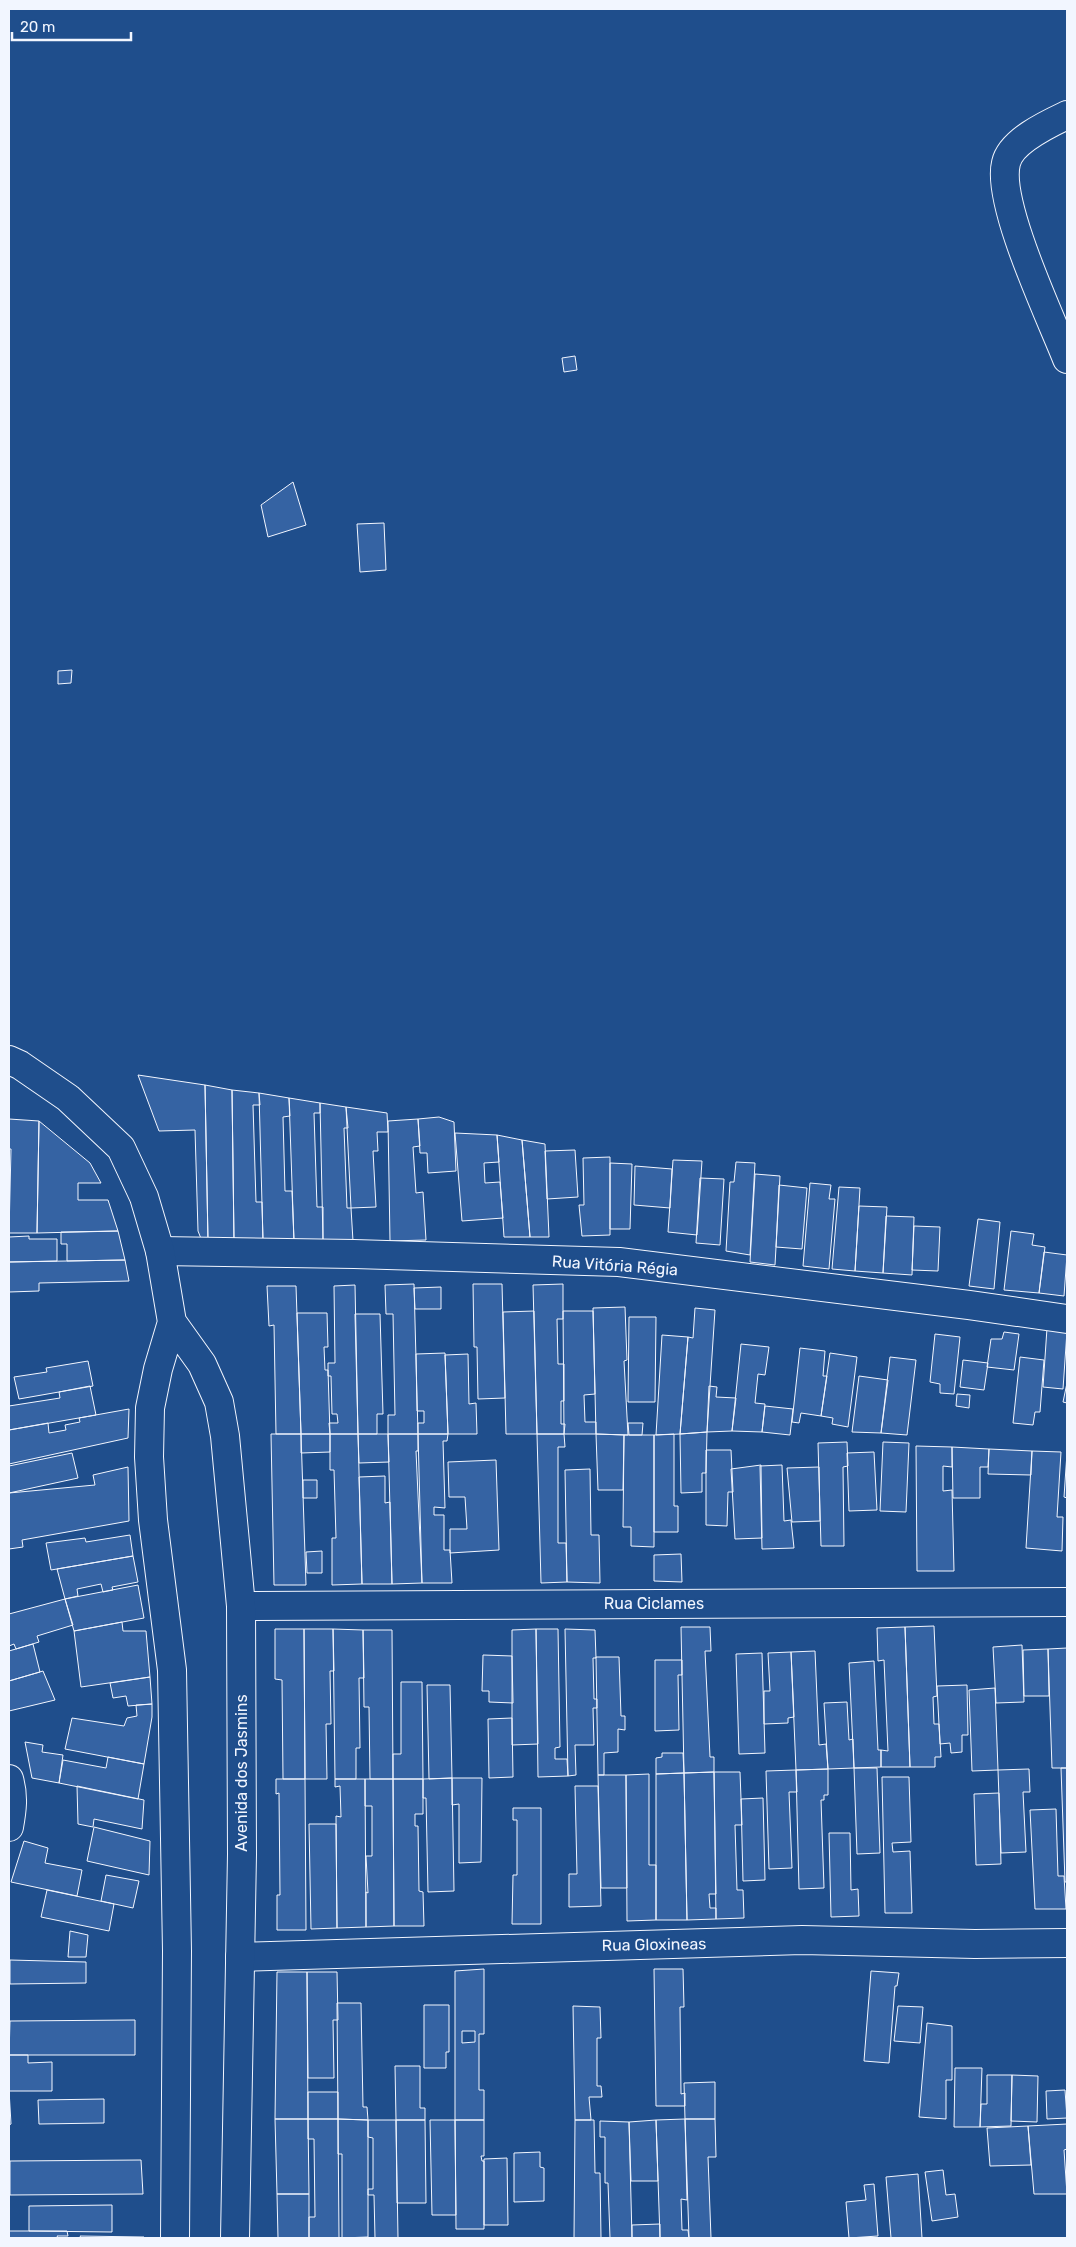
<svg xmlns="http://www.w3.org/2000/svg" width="1076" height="2247" viewBox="0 0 1076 2247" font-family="Rubik,sans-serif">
<rect width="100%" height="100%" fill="#1f4e8c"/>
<path fill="#3563a3" stroke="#f2f6ff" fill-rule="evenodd" d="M575 356 577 370 564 372 562 358Z
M293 482 306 525 268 537 261 505Z
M384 523 386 570 360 572 357 524Z
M72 670 71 683 58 684V671Z
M138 1075 205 1085 208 1241H202L198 1231 195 1130 159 1131Z
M205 1085 232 1090 234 1241H208Z
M232 1090 259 1093 260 1105H253L256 1202H262L263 1241H234Z
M259 1093 289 1098 290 1116 283 1117 285 1191H292L294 1241H263Z
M289 1098 320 1103V1113H314L317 1207H323V1241H294Z
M320 1103 346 1107 348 1128H344L347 1208H351L353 1241H323Z
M346 1107 387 1113 388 1132H377L378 1151H373L376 1207 351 1208Z
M439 1117 454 1122 456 1171 428 1173 427 1153H420L418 1119Z
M9 1119 39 1121 37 1233H9L11 1149H9Z
M418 1119 420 1146 413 1147 416 1193 423 1192 426 1240 390 1241 388 1121Z
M39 1121 90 1163 101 1183H78V1200H108L118 1231 37 1233Z
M455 1133 497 1135 499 1162 484 1163 485 1183 500 1182 503 1218 462 1221Z
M497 1135 522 1140 530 1237H504Z
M522 1140 545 1144 549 1237H530Z
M575 1150 578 1197 547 1199 545 1151Z
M610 1157V1235L582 1236 579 1205H584L583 1158Z
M673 1160 702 1161 697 1235 668 1232Z
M736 1162 755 1163 750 1255 726 1251 730 1182H734Z
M610 1163 632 1164 630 1229H610Z
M635 1166 672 1169 670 1208 634 1205Z
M755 1174 780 1176 775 1265 750 1262Z
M700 1178 724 1179 720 1245 696 1243Z
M810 1183 831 1185 829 1199H835L829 1269 803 1266Z
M779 1185 807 1188 802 1249 776 1247Z
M839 1187 860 1188 855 1271 832 1269Z
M859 1206 887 1207 883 1273 855 1271Z
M886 1216 914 1217 912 1275 883 1273Z
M978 1219 1000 1222 994 1289 969 1286Z
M914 1226 940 1227 938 1271 912 1270Z
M118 1231 125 1260 67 1261V1244H61V1232Z
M1011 1231 1034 1234 1032 1245 1045 1247 1039 1293 1004 1290Z
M29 1236V1239H57V1261L9 1262V1237Z
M1044 1252 1067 1255 1064 1296 1039 1293Z
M125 1260 129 1281 39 1283V1291L9 1292V1262Z
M414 1284 418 1434H388V1415H395L393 1314H386L385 1285Z
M473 1284H502L505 1398 478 1399 477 1347H474Z
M563 1284V1319H557L558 1364H564V1401H561V1424H565L564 1434H537L533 1285Z
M355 1285 358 1434H330L329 1423H338L337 1414H332L331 1376H328V1363H335L334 1286Z
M267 1286H296L301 1434H276L274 1325 269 1326Z
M441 1287V1309H415L414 1288Z
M625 1307 627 1360 624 1361 628 1435 596 1434 593 1308Z
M695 1308 715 1310 707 1432 680 1434 688 1337 693 1338Z
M534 1311 537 1434H506L503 1312Z
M563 1311H593L595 1394 584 1395 585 1422H596V1434H564Z
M297 1313H327L328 1347H324L325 1370H328L330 1434H301Z
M355 1314H380L383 1414H377V1434H358Z
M629 1317H656L655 1402H628Z
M1047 1328 1067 1331 1063 1389 1043 1387Z
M1004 1332 1019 1334 1014 1370 987 1367 991 1339H1002Z
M935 1334 960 1337 954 1394 940 1393V1384L930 1382Z
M662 1335 688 1337 680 1434 656 1435Z
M741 1344 769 1347 765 1375 758 1374 755 1403 765 1404 762 1432 732 1431Z
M800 1348 825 1351 823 1376H827L821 1416 801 1413 799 1423 792 1422Z
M445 1353 448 1434H418V1423H424V1411H417L416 1354Z
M830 1353 857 1357 848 1427 832 1424 833 1418 821 1416Z
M468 1354 469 1404 476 1403 477 1434H448L445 1355Z
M890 1357 916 1360 907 1435 881 1433Z
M1020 1357 1044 1360 1040 1412H1035L1033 1425 1013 1423Z
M963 1360 988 1363 984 1390 960 1387Z
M88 1361 93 1386 19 1399 14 1377 47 1372 46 1368Z
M859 1376 888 1380 881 1433 852 1432Z
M1067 1383V1403L1063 1402Z
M90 1386 96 1415 9 1430V1406L60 1398 59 1392Z
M709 1386 717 1387 716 1397 736 1398 732 1431 707 1432Z
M957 1394 970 1395 969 1408 956 1406Z
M765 1406 793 1409 790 1435 762 1432Z
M129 1409 128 1438 9 1464V1430L48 1423 49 1433 66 1430 65 1425 80 1422 79 1418Z
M628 1423H643L642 1435H629Z
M707 1432 706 1473H702V1492L681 1493 680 1434Z
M271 1434H301L306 1585H274Z
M301 1434H330V1452L301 1453Z
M330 1434H358L362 1584 332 1585V1538H336L334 1470H330Z
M358 1434H388L389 1462 359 1463Z
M388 1434H418V1451H416L422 1583 392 1584Z
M418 1434H448L447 1441H443L445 1508 434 1507V1515H444V1550H450L452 1583H422Z
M537 1434H564L565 1447H558V1543H566L567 1582 541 1583Z
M596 1434 624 1435 623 1490H598Z
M674 1434V1506H678V1532H654V1435Z
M624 1435H654V1547L631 1546V1527H623Z
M847 1442 848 1466 843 1467 844 1546H821L818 1443Z
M883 1442 909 1443 906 1512 880 1511Z
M916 1446 952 1447V1467L943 1466V1491L952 1490 954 1571H917Z
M952 1447 989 1449 988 1467H980V1498H953Z
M989 1449 1032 1451 1031 1475 988 1474Z
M706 1450H731L733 1492H728L727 1526 706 1525Z
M1032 1451 1061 1452 1057 1517H1063L1062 1551 1026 1548Z
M874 1452 877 1510 849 1511 847 1453Z
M72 1453 78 1478 9 1493V1466Z
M1067 1453V1498L1064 1497Z
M496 1460 499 1550 450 1553V1529H467L465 1497H449L448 1462Z
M761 1465 762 1538 735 1539 731 1469Z
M782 1465 784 1521 791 1520 794 1548 762 1549 760 1466Z
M128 1467 129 1521 22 1540 23 1547 9 1549V1493L95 1485 93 1475Z
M819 1467 820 1521 792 1522 787 1468Z
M590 1469 591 1535H599L600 1583 567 1582 565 1470Z
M385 1476V1503L390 1502 392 1584H362L359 1477Z
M303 1480H317V1498H303Z
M130 1535 133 1556 51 1570 46 1543 85 1538 86 1542Z
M322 1551V1573H307L306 1552Z
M681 1554 682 1582 654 1581V1555Z
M133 1556 138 1582 112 1587 113 1590 103 1592 101 1584 77 1589 78 1596 65 1599 57 1569Z
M138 1585 144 1618 74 1631 65 1599Z
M65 1599 73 1625 37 1636 39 1642 16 1649 14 1644 9 1646V1614Z
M122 1622 123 1631H146L150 1677 81 1687 74 1631Z
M934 1626 937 1696 933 1697 934 1724H939L941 1757H935V1767H910L905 1627Z
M681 1627H710L711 1651H705L710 1757H714V1772L684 1773Z
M905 1627 910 1767H881V1750L888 1751 884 1660 878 1661 877 1628Z
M275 1629H304L305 1779H283L282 1680 275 1679Z
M304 1629H333L334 1671H330L331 1724H326L327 1779H305Z
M333 1629 363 1630 364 1678H359L360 1748H356V1779H335Z
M536 1629 538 1744 512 1745V1630Z
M536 1629H558L560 1747 555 1748V1759H567L568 1776 538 1777Z
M565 1629 595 1630 596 1658H593L594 1699H597V1708H593L594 1745H575L576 1775 568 1776Z
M363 1630H392L393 1779H370L369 1707H364Z
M33 1644 40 1672 9 1681V1651Z
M1022 1645 1024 1702 996 1703 993 1647Z
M1067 1648V1768H1052L1048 1649Z
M1048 1649 1049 1696H1024L1023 1650Z
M815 1651 819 1745 826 1744 828 1769 796 1770 791 1652Z
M791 1652 794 1717 788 1718V1723L764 1724V1691H770L768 1653Z
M762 1653 765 1753 739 1754 736 1654Z
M483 1655 512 1656 513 1703 489 1702V1691H482Z
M596 1657H619L621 1716H625V1730L618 1729V1752L604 1753V1775H598Z
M655 1660H682V1675H678L679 1730 655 1731Z
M874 1661 878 1750H881V1767L854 1768 849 1663Z
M43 1671 55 1700 9 1711V1681Z
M150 1677 152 1704 128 1706 126 1696 113 1698 110 1683Z
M401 1682H422L423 1779H393V1754H401Z
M427 1685H450L452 1778 429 1779Z
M967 1685 968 1735H962V1752L951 1753 950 1743 940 1744 937 1686Z
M995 1688 998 1770 972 1771 969 1690Z
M847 1702 849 1740 853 1739 854 1768 828 1769 824 1703Z
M152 1704V1717L144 1764 65 1749 72 1718 124 1726 127 1718 137 1716 136 1705Z
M512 1718 513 1777 489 1778 488 1719Z
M25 1742 43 1745 42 1752 63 1755 59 1783 32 1778Z
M662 1753H683L684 1773 656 1774V1758L662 1757Z
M108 1757 144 1764 138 1799 59 1783 63 1760 106 1768Z
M854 1768H877L880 1853 857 1854Z
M1061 1768H1067V1882H1065Z
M828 1769V1795H824V1800H821L824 1888 799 1889 796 1770Z
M1029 1769 1030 1792H1023L1026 1852 1001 1853 998 1770Z
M796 1770 797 1792H789L792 1868 769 1869 766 1771Z
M714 1772H740L742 1825H735L737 1890H743L744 1918 716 1919Z
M714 1772 716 1894H709L710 1908H716V1919L687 1920 684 1773Z
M684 1773 687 1920H656V1774Z
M649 1774V1865H656V1920L627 1921 626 1775Z
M598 1775H626L627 1888H601Z
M882 1777H909L911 1842 892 1843 893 1852 910 1851 912 1913H885Z
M452 1778H482L481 1862 459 1863V1804L452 1805Z
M452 1778 454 1891 428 1892 426 1798H423V1779Z
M276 1779H305L306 1930H277V1895H280L279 1793 276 1794Z
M335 1779H365L366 1927 337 1928 336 1816 341 1817 340 1786 335 1787Z
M365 1779H393L394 1926 366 1927V1892L368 1893 366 1856H372V1806H365Z
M393 1779H423V1814H415V1826H418L419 1891 423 1892 424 1926H394Z
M77 1786 144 1800 142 1829 94 1819 93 1827 78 1824Z
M575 1786H598L601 1906 569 1907V1874H577Z
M999 1793 1001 1864 976 1865 974 1794Z
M763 1798 765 1880 743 1881 741 1799Z
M513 1808H541V1924H512L513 1875H517V1820H513Z
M1056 1809 1058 1876H1064L1066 1909H1035L1030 1810Z
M309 1824H336L337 1928 311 1929Z
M94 1827 150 1841 149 1875 87 1861Z
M829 1833H850L851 1890 858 1889 859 1916 831 1917Z
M24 1841 48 1848 45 1863 82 1870 77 1896 11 1882Z
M106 1875 139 1881 133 1908 101 1901Z
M47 1890 114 1904 109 1931 41 1917Z
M70 1931 88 1935 86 1957H68Z
M10 1960 86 1962V1983L10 1984Z
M484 1969V2034H479V2090H484V2120H455V1971ZM462 2031H475V2042L462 2043Z
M654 1969H683L684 2007H680L681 2094 685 2093V2106H656Z
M871 1971 899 1973 897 1986H895L889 2063 864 2061Z
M277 1972H307L308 2119H275Z
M307 1972H337L338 2020H333L334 2078H308Z
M337 2003H361L363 2107H367L368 2120 338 2119Z
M424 2005H449V2052H446V2068H424Z
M573 2006 600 2007 601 2038H597V2086H601L602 2097H589L591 2120H575Z
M898 2006 923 2007 920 2043 894 2041Z
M135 2020V2055H9L10 2021Z
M927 2023 952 2026V2080H946V2119L919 2117Z
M9 2055H28V2063L52 2062V2091H9Z
M395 2066H420V2108H425V2120H396Z
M955 2068H982L980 2127H954Z
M987 2075H1012L1011 2126 980 2127 981 2104H987Z
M1012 2075 1038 2076 1037 2122 1011 2121Z
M715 2082V2119H685L684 2083Z
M9 2090 11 2124 9 2125Z
M1065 2090 1067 2118 1047 2119 1046 2091Z
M308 2092H338V2119H308Z
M104 2099V2123L39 2124 38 2100Z
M275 2119H308L309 2194H277Z
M308 2119H338L339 2238H309V2217H315L314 2139H308Z
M338 2119 368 2120V2237L342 2238V2154H338Z
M685 2119H715L716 2157H708L711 2238H689Z
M685 2119 687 2200 681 2199 682 2230H688L689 2238H660L656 2120Z
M368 2120H396L398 2238H375L374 2195H368V2189H373V2138L368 2137Z
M396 2120H425L426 2203H397Z
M430 2120H455L456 2215H432Z
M455 2120H484V2156H481L482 2161H484V2229H456Z
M575 2120H594L595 2173H600L601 2238H574Z
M656 2120 658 2181H631L629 2122Z
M600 2121 629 2122 632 2238H610L608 2183H605V2137H600Z
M1067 2124V2149L1064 2150 1067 2194H1034L1028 2126Z
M1028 2126 1031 2165 990 2166 987 2128Z
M540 2152V2167L544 2168V2201L514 2202V2153Z
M507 2158 508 2225H484V2159Z
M141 2160 143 2194 10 2195V2161Z
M943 2170 946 2195 955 2194 958 2217 932 2221 925 2172Z
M918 2174 922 2238H891L886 2177Z
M874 2184 878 2236 849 2238 846 2202 866 2200 864 2185Z
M277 2194H309V2238H278Z
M112 2205V2232L29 2231V2206Z
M660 2224V2238H632V2225Z
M9 2231H67L68 2236H57L58 2238H9Z
M80 2236 144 2237V2238H81Z"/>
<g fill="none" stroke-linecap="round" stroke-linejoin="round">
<g stroke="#f2f6ff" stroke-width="30">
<path id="street" d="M1067 115C1048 124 1011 141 1006 163 996 203 1051 318 1067 359
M160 1251 354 1254 619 1262 969 1305 1067 1319
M241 1606 1067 1602
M9 1779C14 1796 12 1810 9 1827
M240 1957 802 1940 975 1944 1067 1943"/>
</g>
<g stroke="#f2f6ff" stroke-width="30">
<path id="secondary" d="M9 1060 20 1065 68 1098 121 1148 144 1197 160 1251 172 1322 202 1364 219 1402 225 1436 241 1606 242 1854 235 2238
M172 1322 158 1369 150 1408 149 1457 153 1520 172 1670 177 1951 175 2238"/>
</g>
<use href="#street" stroke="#1f4e8c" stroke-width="28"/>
<use href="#secondary" stroke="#1f4e8c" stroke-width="28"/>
</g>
<g text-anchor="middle" stroke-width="4" stroke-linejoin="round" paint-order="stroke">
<g font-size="16" fill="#f2f6ff" stroke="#1f4e8c">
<text transform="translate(615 1265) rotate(4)" y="6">Rua Vitória Régia</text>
<text x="654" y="1609">Rua Ciclames</text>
<text transform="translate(241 1773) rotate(-90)" y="6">Avenida dos Jasmins</text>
<text transform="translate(654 1944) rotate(-1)" y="6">Rua Gloxineas</text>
</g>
</g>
<rect width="1076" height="2247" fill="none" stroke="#f2f6ff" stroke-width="20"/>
<path d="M12 32v8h119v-8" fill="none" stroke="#f2f6ff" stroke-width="2.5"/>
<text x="20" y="32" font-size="15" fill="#f2f6ff" stroke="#1f4e8c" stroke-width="4" paint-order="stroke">20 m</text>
</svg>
